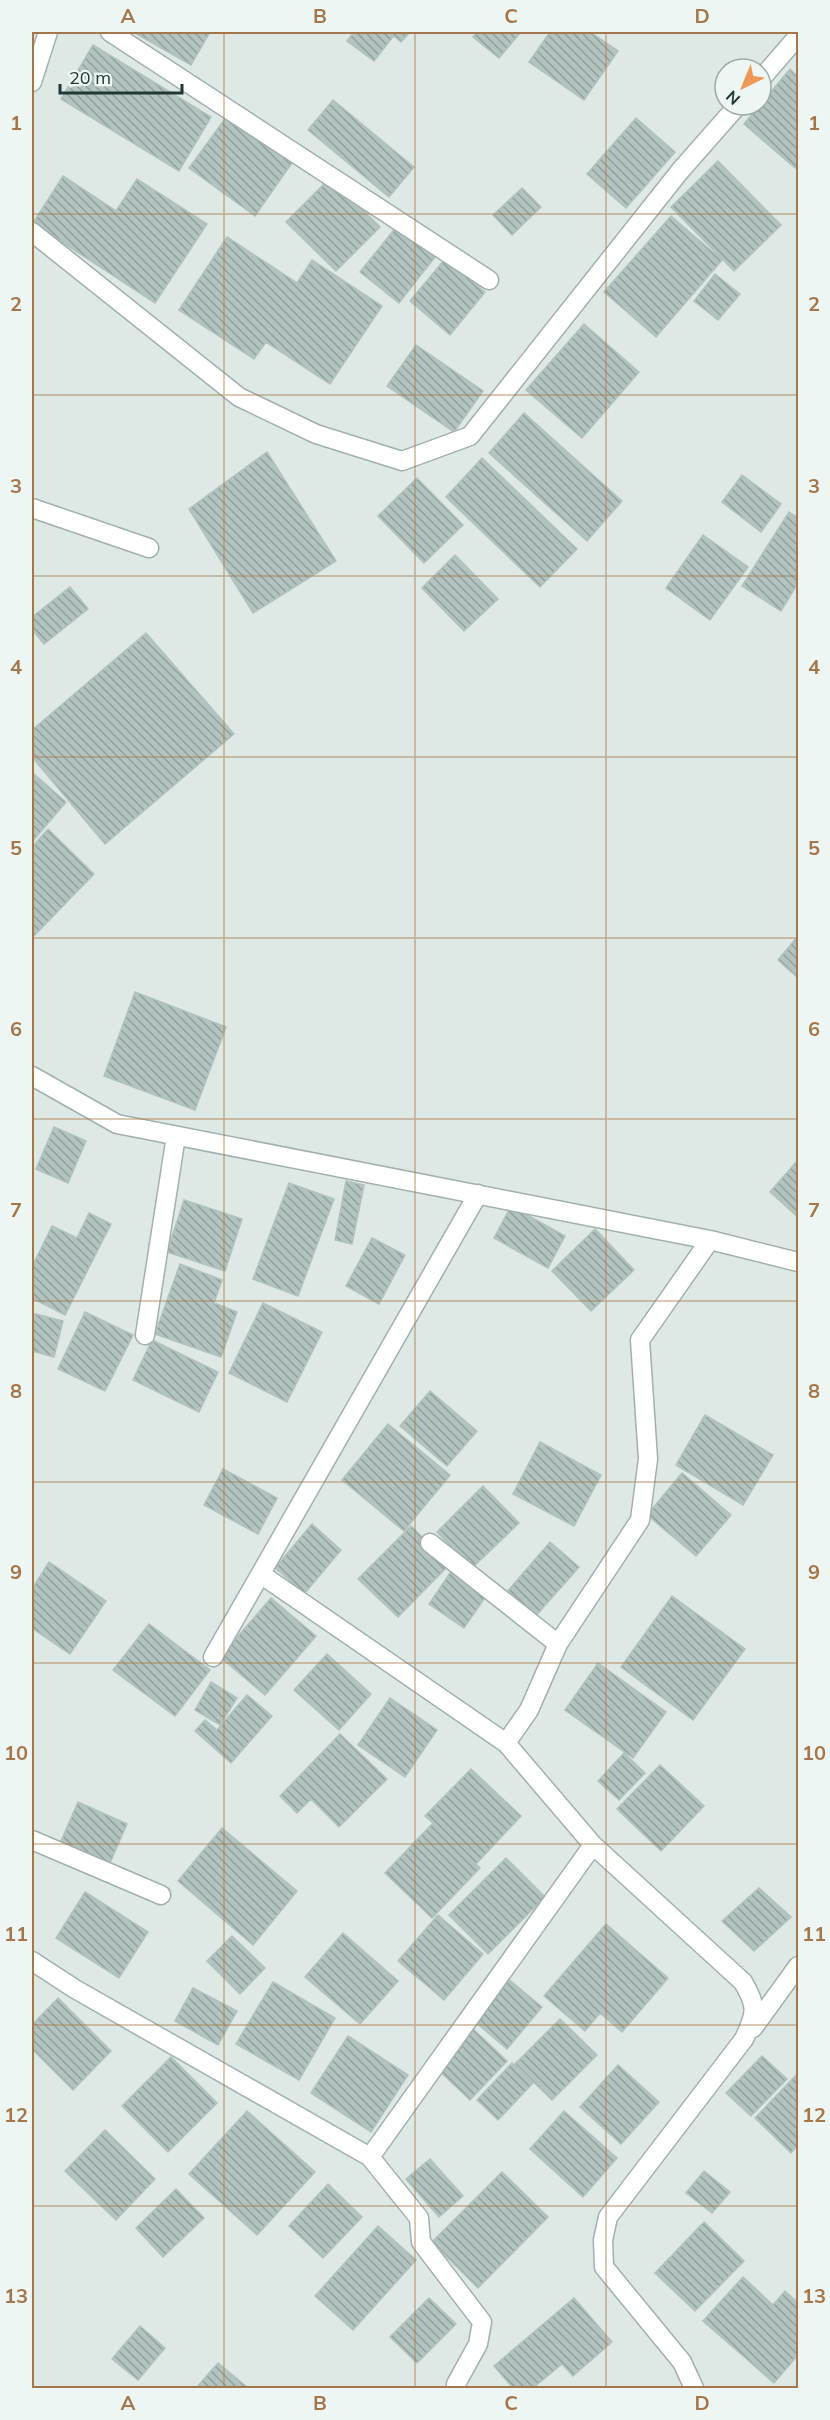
<svg xmlns="http://www.w3.org/2000/svg" width="830" height="2420" viewBox="0 0 830 2420" font-family="Mulish,sans-serif">
<defs>
<pattern id="building-back-hatch" width="6" height="6" patternUnits="userSpaceOnUse" patternTransform="scale(1.5)"><rect width="6" height="6" fill="#b3c4c0"/><path d="M-1 5l2 2M0 0l6 6M5-1l2 2" fill="none" stroke="#91a09d"/></pattern>
</defs>
<rect width="100%" height="100%" fill="#dee9e6"/>
<path fill="url(#building-back-hatch)" stroke="#b1c2be" stroke-width="1.5" d="M133 32H210L191 65Z
M354 32H386L393 37 374 61 347 41Z
M389 32H410L401 42Z
M477 32H521L499 58 473 37Z
M550 32H590L618 51 584 100 529 62Z
M93 45 211 117 179 171 61 99Z
M790 69 798 77V164L795 168 744 124Z
M333 100 414 167 389 197 308 130Z
M227 116 292 163 255 216 189 168Z
M636 118 675 152 626 208 587 174Z
M718 161 781 225 734 271 671 207Z
M63 176 116 211 137 179 207 224 155 303 33 223Z
M330 178 380 227 336 271 286 222Z
M522 188 541 207 512 235 493 215Z
M671 216 722 260 656 337 604 292Z
M397 226 435 257 399 303 360 272Z
M227 237 297 283 312 260 382 306 330 384 266 342 254 359 179 310Z
M445 259 485 292 450 335 410 301Z
M715 274 740 294 718 320 694 301Z
M584 324 639 372 582 438 526 390Z
M416 345 483 391 454 432 387 386Z
M524 413 622 501 587 541 489 453Z
M267 452 336 561 253 613 189 509Z
M482 458 577 549 540 587 446 497Z
M742 475 781 504 761 532 722 502Z
M417 478 463 525 424 563 378 516Z
M789 512 798 518V583L781 611 742 586Z
M703 535 748 567 710 620 666 588Z
M455 555 498 599 464 631 422 588Z
M70 587 88 609 44 644 32 629V617Z
M146 633 234 734 105 844 32 757V730Z
M34 774 66 802 32 842V778Z
M48 829 94 874 32 938V847Z
M798 936V978L778 960Z
M135 992 226 1027 195 1110 104 1076Z
M54 1127 86 1141 68 1183 36 1169Z
M798 1160V1217L770 1192Z
M346 1181 364 1185 352 1244 335 1240Z
M289 1183 334 1199 298 1296 253 1279Z
M184 1200 242 1219 225 1271 167 1252Z
M511 1206 565 1236 548 1268 494 1238Z
M89 1213 111 1224 65 1315 32 1298V1267L52 1226 77 1238Z
M595 1229 634 1270 591 1311 552 1271Z
M372 1238 405 1255 379 1304 346 1286Z
M180 1264 222 1280 214 1303 237 1312 221 1357 155 1334Z
M263 1303 322 1332 287 1402 229 1373Z
M85 1312 133 1335 105 1391 58 1369Z
M32 1313 63 1321 54 1357 32 1351Z
M152 1340 218 1372 199 1412 133 1380Z
M430 1391 477 1431 447 1466 400 1426Z
M705 1415 773 1455 743 1505 676 1465Z
M388 1424 450 1475 404 1531 342 1480Z
M540 1442 601 1475 574 1526 513 1494Z
M223 1469 277 1498 258 1534 204 1505Z
M682 1473 731 1515 696 1556 647 1515Z
M483 1486 519 1523 472 1568 437 1532Z
M312 1524 341 1550 305 1593 275 1568Z
M411 1526 450 1564 398 1617 358 1579Z
M550 1542 579 1567 534 1618 506 1593Z
M49 1562 106 1601 70 1654 32 1628V1589Z
M454 1567 489 1592 464 1628 429 1604Z
M672 1596 745 1649 693 1720 621 1667Z
M271 1598 316 1636 265 1695 220 1657Z
M149 1624 210 1670 175 1716 113 1670Z
M327 1654 371 1694 339 1730 294 1690Z
M598 1663 666 1712 633 1758 565 1710Z
M211 1682 237 1698 220 1725 195 1710Z
M247 1695 272 1716 231 1763 195 1731 205 1720 217 1730Z
M390 1698 437 1730 405 1777 358 1745Z
M340 1734 387 1779 339 1827 311 1799 297 1813 280 1796Z
M624 1753 645 1773 619 1800 598 1781Z
M660 1765 704 1806 661 1851 617 1809Z
M471 1769 521 1816 476 1864 480 1868 432 1918 385 1873 433 1823 425 1816Z
M78 1802 127 1824 110 1863 61 1841Z
M222 1828 297 1891 253 1945 178 1881Z
M506 1858 545 1897 488 1954 449 1915Z
M759 1888 791 1917 754 1951 722 1921Z
M85 1892 148 1932 119 1978 56 1938Z
M438 1915 483 1954 444 2000 398 1961Z
M606 1924 668 1978 622 2032 600 2013 585 2031 544 1996Z
M343 1933 398 1981 360 2024 305 1977Z
M232 1936 265 1968 240 1994 207 1961Z
M507 1978 542 2007 507 2049 473 2020Z
M273 1982 335 2018 299 2080 236 2044Z
M193 1988 237 2011 218 2045 175 2021Z
M58 1998 111 2051 73 2090 32 2049V2025Z
M560 2019 597 2055 552 2100 515 2064Z
M470 2026 507 2061 470 2100 433 2065Z
M348 2036 408 2075 371 2132 311 2093Z
M762 2056 787 2079 751 2116 726 2093Z
M171 2057 217 2103 168 2152 122 2106Z
M512 2063 533 2083 498 2120 477 2100Z
M618 2065 659 2102 621 2144 580 2107Z
M798 2073V2145L791 2153 755 2118Z
M247 2111 315 2172 257 2235 189 2174Z
M564 2111 617 2158 583 2197 530 2149Z
M105 2130 155 2179 116 2220 65 2171Z
M430 2159 463 2196 439 2217 406 2179Z
M704 2171 730 2192 712 2213 686 2193Z
M502 2172 548 2217 478 2288 432 2242Z
M328 2184 362 2217 323 2258 289 2226Z
M176 2189 204 2218 163 2257 136 2228Z
M704 2222 744 2261 695 2311 655 2273Z
M378 2226 416 2260 353 2330 315 2296Z
M743 2277 773 2305 785 2291 798 2303V2355L774 2383 703 2321Z
M429 2298 456 2324 417 2363 390 2337Z
M574 2298 612 2342 573 2376 562 2364 533 2388H513L494 2366Z
M140 2326 165 2348 138 2380 112 2359Z
M218 2363 248 2388H196Z"/>
<g fill="none" stroke-linecap="round" stroke-linejoin="round">
<g stroke="#a1b0ae" stroke-width="21">
<path id="street" d="M110 32 489 280
M761 79 798 36
M32 232 239 397 316 434 402 461 470 436 680 171 738 105
M32 508 149 548
M32 1076 117 1124 710 1240 798 1262
M145 1335 176 1136
M430 1543 558 1644
M262 1575 506 1743
M213 1657 478 1194
M32 1840 161 1895
M593 1845 743 1982C758 2007 756 2013 744 2039L608 2217 603 2240 604 2267 682 2362 694 2388
M32 1961 75 1989 370 2157 419 2218 421 2242 482 2322 478 2344 456 2384V2388
M753 2028 798 1966
M370 2157 593 1845 506 1743 529 1710 558 1644 640 1520 648 1459 640 1340 710 1240"/>
</g>
<g stroke="#9db5b0" stroke-width="21">
<path id="secondary" d="M32 82 48 32"/>
</g>
<use href="#street" stroke="#fff" stroke-width="18"/>
<use href="#secondary" stroke="#fff" stroke-width="18"/>
</g>
<path fill="none" stroke="#a6764b" stroke-width="1.5" stroke-opacity="0.55" d="M224 32V2388M415 32V2388M606 32V2388M32 214H798M32 395H798M32 576H798M32 757H798M32 938H798M32 1119H798M32 1301H798M32 1482H798M32 1663H798M32 1844H798M32 2025H798M32 2206H798"/>
<rect width="830" height="2420" fill="none" stroke="#eef6f3" stroke-width="66"/>
<g transform="translate(743 87) rotate(223)"><circle r="28" fill="#eef6f3" stroke="#9caaa7" stroke-width="1.5"/>
<path d="M0-4.5L10 22L0 15L-10 22Z" fill="#ee9757"/>
<text y="-9" font-size="16" font-weight="bold" text-anchor="middle" fill="#203836">N</text>
</g>
<path d="M60 84v9h122v-9" fill="none" stroke="#203836" stroke-width="3"/>
<text x="69" y="84" font-size="18" fill="#203836" stroke="#eef6f3" stroke-width="4.5" paint-order="stroke">20 m</text>
<rect x="33" y="33" width="764" height="2354" fill="none" stroke="#a6764b" stroke-width="2"/>
<g font-size="20" text-anchor="middle" font-weight="bold" fill="#a6764b">
<text x="128" y="23">A</text>
<text x="320" y="23">B</text>
<text x="511" y="23">C</text>
<text x="702" y="23">D</text>
<text x="16" y="130">1</text>
<text x="814" y="130">1</text>
<text x="16" y="311">2</text>
<text x="814" y="311">2</text>
<text x="16" y="493">3</text>
<text x="814" y="493">3</text>
<text x="16" y="674">4</text>
<text x="814" y="674">4</text>
<text x="16" y="855">5</text>
<text x="814" y="855">5</text>
<text x="16" y="1036">6</text>
<text x="814" y="1036">6</text>
<text x="16" y="1217">7</text>
<text x="814" y="1217">7</text>
<text x="16" y="1398">8</text>
<text x="814" y="1398">8</text>
<text x="16" y="1579">9</text>
<text x="814" y="1579">9</text>
<text x="16" y="1760">10</text>
<text x="814" y="1760">10</text>
<text x="16" y="1941">11</text>
<text x="814" y="1941">11</text>
<text x="16" y="2122">12</text>
<text x="814" y="2122">12</text>
<text x="16" y="2303">13</text>
<text x="814" y="2303">13</text>
<text x="128" y="2410">A</text>
<text x="320" y="2410">B</text>
<text x="511" y="2410">C</text>
<text x="702" y="2410">D</text>
</g>
</svg>
